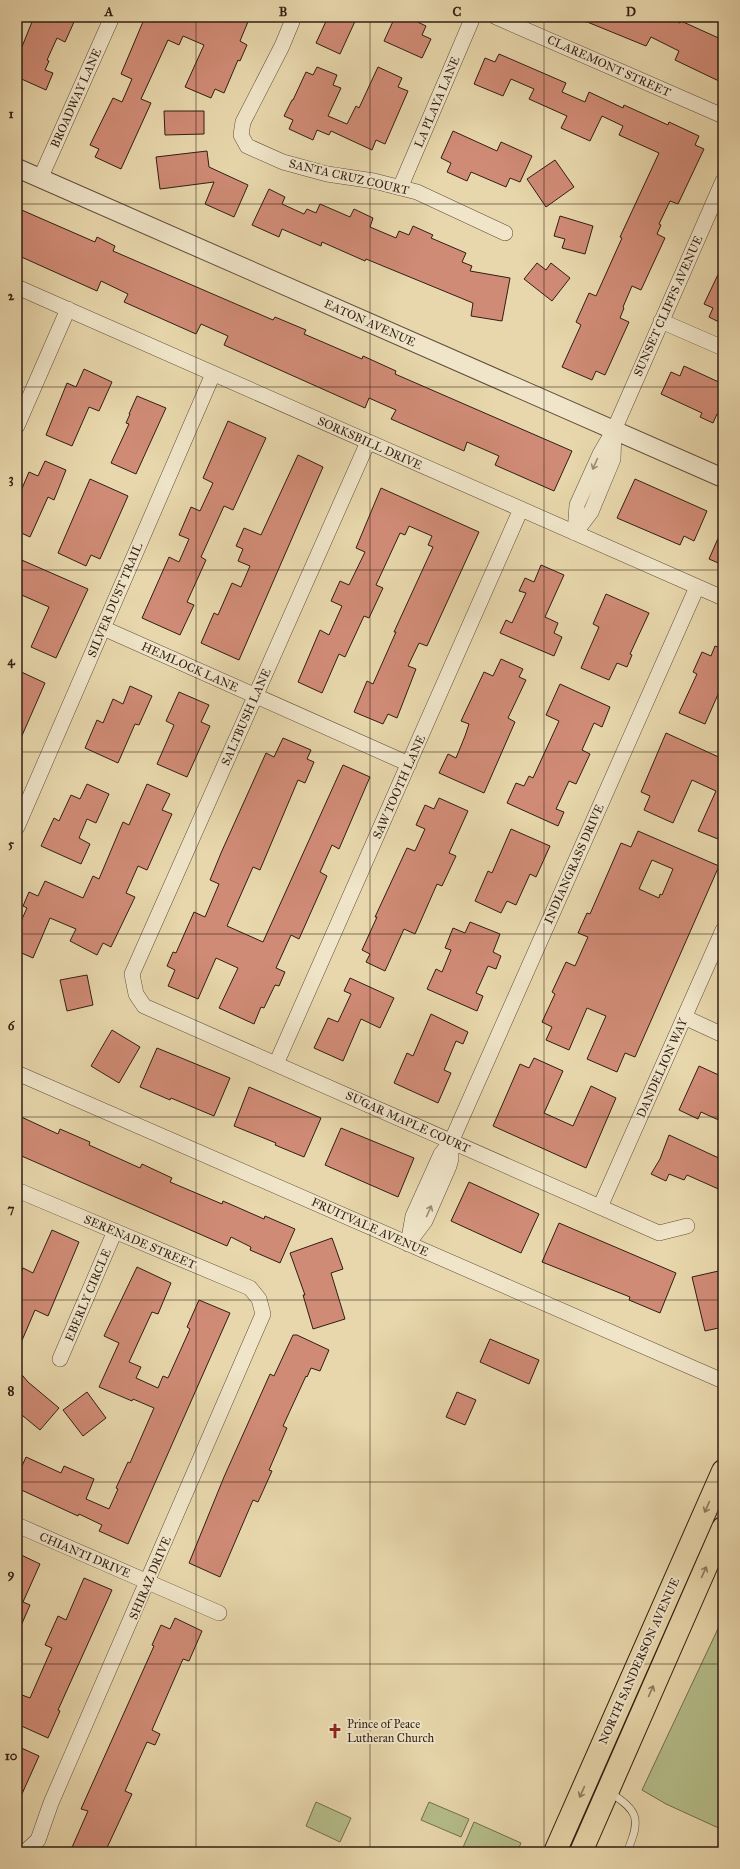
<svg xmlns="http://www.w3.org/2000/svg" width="740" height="1869" viewBox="0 0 740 1869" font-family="'IM FELL Great Primer',serif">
<rect width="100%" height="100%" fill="#e8d7ac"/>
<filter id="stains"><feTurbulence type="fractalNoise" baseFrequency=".005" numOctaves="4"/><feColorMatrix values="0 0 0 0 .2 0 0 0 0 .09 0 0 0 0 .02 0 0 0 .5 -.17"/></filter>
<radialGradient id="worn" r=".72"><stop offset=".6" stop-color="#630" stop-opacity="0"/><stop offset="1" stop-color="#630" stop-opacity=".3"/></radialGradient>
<path fill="#b5be8a" stroke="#736e4e" d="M723 1618V1830L666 1804 642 1790Z
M316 1802 351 1818 340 1842 306 1826Z
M429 1802 469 1819 461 1837 421 1820Z
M474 1822 521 1843 517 1852H461Z"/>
<path fill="#d08b76" stroke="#311e13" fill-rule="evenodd" d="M34 17H63L74 22 65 42 57 38 47 60 49 61 45 70 53 73 46 90 17 77V59Z
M145 17H250L240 41 247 45 240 61 238 60 224 93 215 89 211 98 185 87 204 45 183 36 179 45 168 40 141 99 151 103 121 169 95 157 99 149 90 145 113 98 122 102 132 79 121 74Z
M328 17H357L340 54 316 43Z
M395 17H407L426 26 422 35 431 39 422 58 384 41Z
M575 17H666L680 23 681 21 723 40V83L675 60 679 51 651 37 646 46Z
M499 54 566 83 562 92 585 102 589 92 623 108 624 105 668 125 669 122 699 136 695 145 704 149 678 204 670 201 659 224 661 225 657 234 665 238 641 290 632 286 623 307 624 308 620 318 629 322 605 375 596 371 592 380 562 367 581 325 576 322 589 293 596 296 622 238 620 237 659 153 619 135 623 126 602 116 590 141 561 128 567 116 529 99 534 89 511 79 503 96 474 84 485 58 495 62Z
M317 67 337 75 333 85 341 88 328 116 347 124 356 106 359 108 378 67 402 78 398 87 408 91 385 144 376 140 372 150 331 131 329 135 317 130 313 140 289 129 293 120 284 116 292 100H293L306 72 313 75Z
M164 111H204V134L165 135Z
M453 131 497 151 501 142 532 156 520 182 510 178 506 187 471 172 467 181 447 172 451 163 441 158Z
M207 151 209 167 248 185 234 217 205 204 214 182 160 189 156 157Z
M555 160 574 187 546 207 527 179Z
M269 189 285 197 282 204 304 214 307 209 316 213 320 204 350 217 354 209 373 218 370 227 396 238 399 231 409 235 413 226 433 235 431 238 466 253 462 262 472 266 470 271 510 278 502 321 471 316 473 303 366 259 365 261 322 242 321 246 282 229 279 237 252 225Z
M17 208 95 242 97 237 115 246 113 251 273 320 275 317 306 330 304 334 362 359 363 356 396 371 395 374 572 451 554 491 495 465 499 456 467 442 464 451 391 419 396 410 369 398 365 408 224 345 228 336 201 324 196 334 124 302 128 294 101 281 97 291 17 255Z
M560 216 593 226 585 254 562 248 565 239 554 236Z
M537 263 546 270 551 263 570 278 552 301 524 279Z
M723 264V324L709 317 713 308 704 304Z
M684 366 723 384V417L717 414 713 423 700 417 702 413 661 394 671 372 680 376Z
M84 369 112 382 99 411 89 407 72 446 46 435 67 383 76 387Z
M137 396 166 408 136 474 111 463 129 424 126 423 130 414H129Z
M228 421 266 438 233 510 224 506 201 557 206 560 187 602 194 605 180 635 142 618 169 557 179 562 189 539 179 535 191 507 200 511 213 483 203 478Z
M298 455 323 467 239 660 201 643 214 613 218 615 232 583 241 587 250 566 238 561 243 549 236 546 244 528 261 535Z
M45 461 66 470 54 500 48 497 30 537 17 531V500L29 472 38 476Z
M90 479 128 496 100 559 91 555 86 566 58 553Z
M635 479 707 511 694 541 684 536 680 545 617 518Z
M381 488 479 532 427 646 419 643 408 666 416 669 397 718 388 714 383 724 354 712 367 681 373 684 396 632H394L433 547 428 545 432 536 409 526 405 535 400 533 376 585 383 588 369 618 364 616 345 657 339 654 322 693 298 682 320 630 329 635 342 606 331 601 340 581 349 585 365 552 356 548Z
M723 527V565L709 559Z
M17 558 88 589 56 658 31 647 49 607 17 593Z
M541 565 564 575 545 617 558 623 554 633 562 637 554 656 500 633 506 620 512 623 526 593 519 591 525 578 534 582Z
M606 594 649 613 630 654 632 655 627 667 617 663 609 680 581 668 599 627 593 624Z
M715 646 723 649V683L705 724 679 713 697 674 693 672 702 652 711 656Z
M501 659 523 669 519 677 526 680 508 718 515 722 484 793 439 773 448 754 456 758 465 736 469 724 461 721 484 672 493 676Z
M17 670 45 683 17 747Z
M560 684 610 707 602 727 594 723 582 750 590 754 576 784 569 781 556 809 564 812 558 826 507 803 516 783 524 786 529 776 533 778 559 721 546 715Z
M130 686 152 696 139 725 135 724 118 763 85 748 97 720 103 723 113 699 123 704Z
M179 692 209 705 201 722 210 726 187 777 157 764 174 725 166 721Z
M666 733 723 759V841L698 831 716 791 692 780 673 823 644 810 650 796 641 792Z
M283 738 311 750 307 759 314 762 305 783 298 780 260 870 253 867 227 926 263 942 343 765 370 777 339 849 332 845 320 872 327 876 299 939 291 935 276 968 285 972 279 986 275 985 264 1008 261 1007 254 1024 219 1008 238 968 216 958 198 999 168 986 175 970 167 966 173 952 176 953 194 912 205 917 219 884 210 880 221 853 266 753 274 757Z
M87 784 109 794 96 823 87 819 79 838 90 844 81 864 41 846 54 818 59 821 71 795 80 799Z
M147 784 170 794 162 810 172 814 147 870 138 866 126 893 135 897 111 947 103 943 97 955 70 941 76 929 50 918 33 958 17 951V930L27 908 23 906 29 892 38 896 45 881 83 898 93 876 99 879 123 822 129 825Z
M439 798 468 811 449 853 456 856 442 886 437 884 415 934 404 929 385 971 366 962 370 954 362 950 377 917H375L407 848 415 851 425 829 416 825 425 805 434 809Z
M511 829 550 846 536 877 530 874 516 905 507 901 501 913 475 901 488 871 492 873Z
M638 831 719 866 635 1057 625 1053 617 1072 587 1059 606 1016 587 1008 569 1050 546 1040 552 1027 542 1022 555 994 552 992 566 962 575 966 588 937 578 933 587 913 590 914 621 843 631 847ZM652 860 673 869 662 895 660 894 659 898 639 889Z
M470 922 500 934 493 952 501 956 496 969 488 966 476 993 483 996 477 1011 427 989 436 969 442 972 451 950 445 948 453 928 465 933Z
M87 975 93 1005 67 1011 60 980Z
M350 978 394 998 380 1028 361 1019 343 1061 314 1048 328 1018 338 1022 351 994 344 991Z
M431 1014 468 1032 463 1044 456 1041 444 1070 451 1073 438 1103 394 1083 407 1053 413 1056Z
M112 1030 140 1047 119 1083 91 1066Z
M157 1048 230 1078 214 1116 171 1098 170 1100 140 1087Z
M534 1058 563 1071 544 1113 573 1126 591 1086 616 1098 586 1168 493 1126 520 1064 529 1068Z
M699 1066 723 1077V1122L701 1112 698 1119 679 1110Z
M249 1087 321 1118 304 1157 275 1145 276 1143 234 1126Z
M17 1115 58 1134 60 1129 90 1142 89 1145 140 1168 142 1164 172 1178 170 1182 222 1204 223 1201 264 1219 265 1216 295 1229 280 1263 250 1250 251 1247 231 1237 227 1246 17 1154Z
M341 1128 414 1158 398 1197 325 1165Z
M669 1135 723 1160V1191L687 1175 684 1180 669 1174 666 1181 651 1174 660 1159Z
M469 1182 539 1214 521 1253 451 1221Z
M559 1223 676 1273 660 1313 629 1300 630 1297 542 1262Z
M52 1230 79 1242 48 1316 35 1310 17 1352V1283L23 1268 33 1273Z
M332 1238 343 1269 331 1273 345 1319 313 1329 303 1295H305L290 1253Z
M137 1267 171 1283 158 1314 152 1312 129 1362 141 1367 136 1378 158 1388 163 1376 168 1378 190 1329 187 1327 199 1300 230 1313 128 1544 99 1531 102 1525 79 1514 78 1516 17 1488V1477L26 1457 61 1473 64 1466 94 1479 86 1499 109 1509 118 1489 116 1488 128 1462 130 1463 154 1408 133 1399 132 1401 99 1387 119 1343 104 1336Z
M723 1270V1327L705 1331 692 1277Z
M293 1335H297L329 1350 320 1371 311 1368 307 1377 306 1376 283 1426 287 1428 269 1470 272 1471 258 1502 253 1500 220 1577 189 1563 224 1477 270 1374 274 1376Z
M490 1339 539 1360 529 1384 480 1362Z
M17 1369 28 1382 59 1408 40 1430 17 1411Z
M87 1392 106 1418 83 1436 63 1410Z
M457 1392 476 1400 465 1425 446 1417Z
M17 1553 40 1564 23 1602 30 1605 17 1635Z
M84 1578 112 1590 58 1710 60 1711 48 1738 17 1724V1706L22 1695 30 1698 52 1648 45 1645 58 1616 66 1620Z
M175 1618 202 1631 189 1661 183 1659 152 1730 160 1734 155 1745 147 1742 125 1791 132 1794 105 1852H70L88 1811 81 1809 154 1646 152 1645 161 1625 170 1629Z
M17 1746 39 1756 17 1805Z"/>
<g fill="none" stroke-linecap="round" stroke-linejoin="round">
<g stroke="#5f4c39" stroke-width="8">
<path id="service" d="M609 1792C639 1811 641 1819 627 1852"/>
</g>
<g stroke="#5f4c39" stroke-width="16">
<path id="minor" d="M294 17 282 46 243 122 241 135 247 146 283 162 327 174 374 181 417 192 505 233
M496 17 723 116
M40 179 112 17
M400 188 473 17
M17 287 723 598
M661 321 723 348
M17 426 68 309
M614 430 613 459 591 512 575 533 577 505 600 454 614 430 723 181
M368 442 132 974 136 994 144 1006 659 1233 687 1226
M103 628 409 764
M17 827 213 374
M684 1017 723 1035
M276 1064 521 509
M17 1073 723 1381
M17 1190 250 1288 259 1299 263 1314 51 1803 38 1840 25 1852
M600 1207 723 930
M410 1241 425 1221 449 1166 451 1159V1142
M408 1244 413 1216 441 1154 451 1142 697 587
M60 1359 115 1231
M17 1525 219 1613"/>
</g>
<g stroke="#5f4c39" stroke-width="20">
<path id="tertiary" d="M17 168 723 478"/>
</g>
<g stroke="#311e13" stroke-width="24">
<path id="trunk" d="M555 1852 723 1471
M581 1852 723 1528"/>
</g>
<use href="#service" stroke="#f0e5c9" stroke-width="7"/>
<use href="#minor" stroke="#f0e5c9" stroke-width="15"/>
<use href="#tertiary" stroke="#f0e5c9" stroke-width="18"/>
<use href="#trunk" stroke="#e8d7ac" stroke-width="22"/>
</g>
<defs><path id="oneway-shaft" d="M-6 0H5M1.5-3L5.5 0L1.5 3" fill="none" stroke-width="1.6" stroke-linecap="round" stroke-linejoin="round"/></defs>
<g stroke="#9a8b77">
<use href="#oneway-shaft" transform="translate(595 464) rotate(114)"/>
<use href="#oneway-shaft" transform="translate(429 1211) rotate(-66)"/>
</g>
<g stroke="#8c7a60">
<use href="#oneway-shaft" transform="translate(707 1507) rotate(114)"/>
<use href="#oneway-shaft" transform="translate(704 1572) rotate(-66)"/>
<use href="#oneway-shaft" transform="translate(651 1691) rotate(-66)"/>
<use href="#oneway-shaft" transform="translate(582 1792) rotate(114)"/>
</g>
<path fill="none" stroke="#311e13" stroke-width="1" stroke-opacity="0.55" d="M196 17V1852M370 17V1852M544 17V1852M17 204H723M17 387H723M17 570H723M17 752H723M17 934H723M17 1117H723M17 1300H723M17 1482H723M17 1664H723"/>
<defs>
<g id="church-bare" transform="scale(1.2)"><path d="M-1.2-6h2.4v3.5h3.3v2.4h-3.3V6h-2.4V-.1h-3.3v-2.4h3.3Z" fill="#8f2418" stroke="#f0e5c9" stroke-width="2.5" paint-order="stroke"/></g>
</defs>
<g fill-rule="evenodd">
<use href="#church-bare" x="335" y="1731"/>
</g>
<g text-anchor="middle" stroke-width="4" stroke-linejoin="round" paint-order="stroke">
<g font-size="12" fill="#311e13" stroke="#f0e5c9">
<text transform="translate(609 66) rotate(24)" y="4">CLAREMONT STREET</text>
<text transform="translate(76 98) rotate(-66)" y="4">BROADWAY LANE</text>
<text transform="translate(437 102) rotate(-67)" y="4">LA PLAYA LANE</text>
<text transform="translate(349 177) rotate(13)" y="4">SANTA CRUZ COURT</text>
<text transform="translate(668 306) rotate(-66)" y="4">SUNSET CLIFFS AVENUE</text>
<text transform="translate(370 323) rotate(24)" y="4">EATON AVENUE</text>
<text transform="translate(370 443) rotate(24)" y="4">SORKSBILL DRIVE</text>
<text transform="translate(115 600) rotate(-67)" y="4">SILVER DUST TRAIL</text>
<text transform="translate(190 667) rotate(24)" y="4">HEMLOCK LANE</text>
<text transform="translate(246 717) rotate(-66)" y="4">SALTBUSH LANE</text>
<text transform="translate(399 787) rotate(-66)" y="4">SAW TOOTH LANE</text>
<text transform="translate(574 864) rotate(-66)" y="4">INDIANGRASS DRIVE</text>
<text transform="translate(662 1068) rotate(-66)" y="4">DANDELION WAY</text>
<text transform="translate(408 1122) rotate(24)" y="4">SUGAR MAPLE COURT</text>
<text transform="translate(370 1227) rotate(24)" y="4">FRUITVALE AVENUE</text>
<text transform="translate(140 1242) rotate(23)" y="4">SERENADE STREET</text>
<text transform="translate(88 1295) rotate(-67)" y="4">EBERLY CIRCLE</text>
<text transform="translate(85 1555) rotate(23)" y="4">CHIANTI DRIVE</text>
<text transform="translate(150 1578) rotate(-67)" y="4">SHIRAZ DRIVE</text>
<text transform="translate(639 1661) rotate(-66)" y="4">NORTH SANDERSON AVENUE</text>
</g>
<g font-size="12" fill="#311e13" stroke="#f0e5c9" text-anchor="start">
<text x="347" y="1728">Prince of Peace<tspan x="347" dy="14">Lutheran Church</tspan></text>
</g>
</g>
<rect width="740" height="1869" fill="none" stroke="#e8d7ac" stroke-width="44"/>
<rect x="22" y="22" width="696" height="1825" fill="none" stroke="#311e13" stroke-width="1.5"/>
<g font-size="13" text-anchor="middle" font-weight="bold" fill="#311e13">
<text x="109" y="16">A</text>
<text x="283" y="16">B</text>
<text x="457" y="16">C</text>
<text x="631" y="16">D</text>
<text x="11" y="118">1</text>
<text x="11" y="300">2</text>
<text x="11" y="483">3</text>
<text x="11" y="665">4</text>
<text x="11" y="848">5</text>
<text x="11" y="1030">6</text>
<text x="11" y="1213">7</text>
<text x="11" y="1395">8</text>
<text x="11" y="1578">9</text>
<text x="11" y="1760">10</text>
</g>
<rect width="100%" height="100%" filter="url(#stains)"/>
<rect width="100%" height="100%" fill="url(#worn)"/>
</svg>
